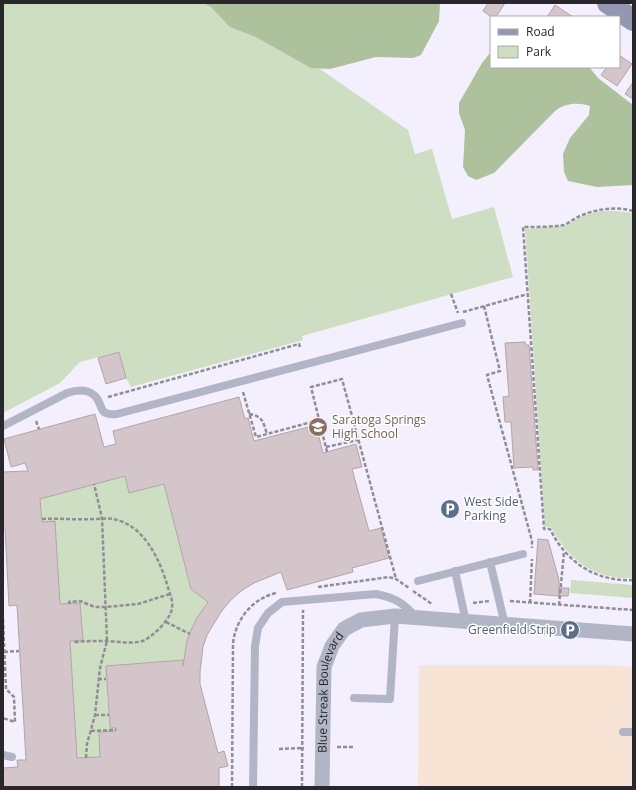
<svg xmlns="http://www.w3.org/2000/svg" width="636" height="790" viewBox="0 0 636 790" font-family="'Open Sans',sans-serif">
<rect width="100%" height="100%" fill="#f4effc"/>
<path fill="#f7e4d4" d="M419 665H608L633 667V787H418Z"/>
<path fill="#cedec2" d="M3 3H225L408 130 415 154 432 149 452 219 494 207 513 277 302 336 303 340 131 387 126 378 119 352 80 362 60 383 3 413Z
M602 211H616L633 213V578C595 580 568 560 551 527H545L525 229 565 226 577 219 589 214Z
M125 476 129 493 164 484 191 589 208 602C193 621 186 642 183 666V660L106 666 109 728H116V731L99 732 100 757 77 758 70 641 83 640 80 604H60L42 522 40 499Z
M571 580 633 585V598L570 593Z"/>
<path fill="#adc19c" d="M203 3H440L439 21 421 55 413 58 376 57 330 69 311 68 256 37 230 27 211 7Z
M491 52V67H589L598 78 633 105V185L597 187 568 181 564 172 563 154 570 138 589 115 590 106C578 102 565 103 555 111L494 173 476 180 468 176 463 167 465 130 459 113V103L482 63Z"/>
<path fill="#d4c5cb" stroke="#b2a4a9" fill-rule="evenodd" d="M488 3H505L496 17H492L483 11Z
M555 5 573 17H547Z
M619 55 632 64 617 86 601 75 607 67H619Z
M633 82V99L625 94Z
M525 342 526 345H529L538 470H533V467L514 468 511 422H505L503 397 509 396 505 343Z
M119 352 126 378 106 384 98 358Z
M239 397 245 419 248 418 254 441 316 425 323 453 356 444 362 467 352 469 369 531 381 528 389 558 352 568 353 572 287 590 281 572 254 583 241 591 230 601 221 612 207 635 203 647 200 672V684L218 753 224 751 228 766 219 768V787H3V768L18 767 17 760H26L17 605 9 606 5 528H3V472L28 471 25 463 11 467 4 439 95 414 104 447 116 444 113 431ZM125 476 129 493 164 484 191 589 208 602 197 618 191 630 187 641 183 666V660L106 666 110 728H116V731L99 732 100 757 77 758 70 641 83 640 80 603 60 604 55 521 42 522 40 499Z
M538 539 548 540 559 580V596L534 594Z
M559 588H569L568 596H559Z"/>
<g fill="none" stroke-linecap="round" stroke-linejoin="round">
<path stroke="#918d97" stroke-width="2.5" stroke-dasharray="4 2" stroke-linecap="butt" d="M633 211C615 206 595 209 578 217 573 219 569 223 564 225 556 227 533 227 523 227L544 529H550C566 562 596 582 633 580
M451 294 458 313
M484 306 500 371 487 375 532 541V548
M463 312 528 294
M243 392 256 437 319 420
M108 397 299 344 300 347
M249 414C263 416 263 422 267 434
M36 421 39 429
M326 447 358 440
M327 452 311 387 342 379 396 579
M42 519C59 518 76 520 93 519 105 519 112 517 123 522 149 533 162 566 169 591 171 596 173 602 172 608 171 619 154 635 145 640 134 645 118 641 106 641 95 641 85 641 75 642V641
M318 587 389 577 396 579 409 588
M413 591 432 604
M510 601 633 610
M473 603 490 601
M530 603 532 559
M70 604 69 602 80 601 95 607H106L138 604 170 594
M559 605 564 552
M3 619 6 689 14 697 15 722 3 718
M166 622 190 634
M4 652 19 651
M98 679H106
M95 715H109
M91 731 116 730
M337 747H353
M279 749 304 748
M86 758 87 744 95 715 100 668 107 641 102 518 94 484
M232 787 233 644C235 621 251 599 276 593
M302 787 303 610"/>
<path stroke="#b2b5c6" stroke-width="8" d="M3 426 67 393C76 390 87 388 95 396 104 405 97 416 117 414L462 323
M490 562 505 625
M455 571 466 622
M418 581 523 554
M354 698 390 699 395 616
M623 732H633
M3 755 12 757
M253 787 255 646 258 628 268 613 282 602 376 594C396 598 403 603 416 617"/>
<path stroke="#b2b5c6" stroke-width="15" id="s1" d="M322 787 324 667 332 646 344 629 361 620 395 616 633 634"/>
<path stroke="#9397b1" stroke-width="22" d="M608 3 633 20"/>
</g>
<defs>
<g id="school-disc" transform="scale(1)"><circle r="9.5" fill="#8d6e63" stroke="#fff"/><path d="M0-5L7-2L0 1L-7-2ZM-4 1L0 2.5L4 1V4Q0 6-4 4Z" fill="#fff"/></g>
<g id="parking-disc" transform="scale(1)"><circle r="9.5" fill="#5c6f8a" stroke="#fff"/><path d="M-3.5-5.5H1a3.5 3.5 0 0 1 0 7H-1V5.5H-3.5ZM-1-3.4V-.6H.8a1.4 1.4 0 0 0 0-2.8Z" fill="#fff"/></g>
</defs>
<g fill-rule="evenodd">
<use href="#school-disc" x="318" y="427"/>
<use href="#parking-disc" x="450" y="509"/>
<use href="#parking-disc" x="570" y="630"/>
</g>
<g text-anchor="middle" stroke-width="3" stroke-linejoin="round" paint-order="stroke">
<g font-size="12" fill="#785e54" stroke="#fff" text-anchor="start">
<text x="332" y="424">Saratoga Springs<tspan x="332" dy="14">High School</tspan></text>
</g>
<g font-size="12" fill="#4e5e75" stroke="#fff" text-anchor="start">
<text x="464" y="506">West Side<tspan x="464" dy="14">Parking</tspan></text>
<text x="556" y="634" text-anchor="end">Greenfield Strip</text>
</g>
<g font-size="12" fill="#29272c" stroke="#fff">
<text dy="4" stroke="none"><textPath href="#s1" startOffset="96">Blue Streak Boulevard</textPath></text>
</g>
</g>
<rect width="636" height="790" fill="none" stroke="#29272c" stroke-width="8"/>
<rect x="490" y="16" width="130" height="52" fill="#ffffff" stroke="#a9a9ab"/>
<rect x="498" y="29" width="20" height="6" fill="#9397b1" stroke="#a9a9ab"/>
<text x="526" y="36" font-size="12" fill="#29272c">Road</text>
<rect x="498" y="46" width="20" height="12" fill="#cedec2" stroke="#a9a9ab"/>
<text x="526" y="56" font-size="12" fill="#29272c">Park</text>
</svg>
